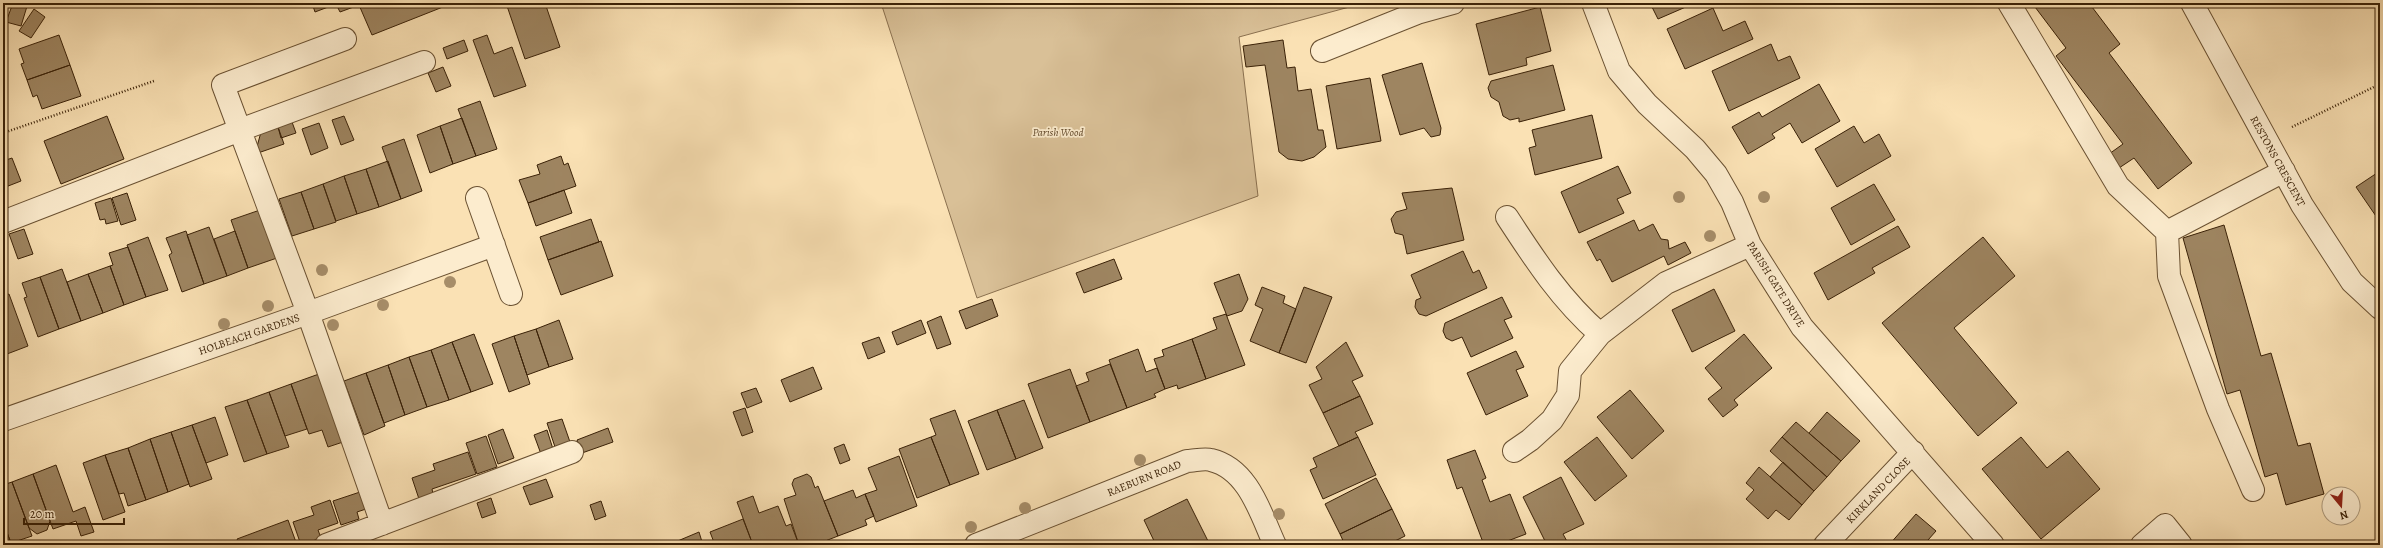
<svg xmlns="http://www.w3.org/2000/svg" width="2383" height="548" viewBox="0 0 2383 548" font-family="Alegreya,serif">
<rect width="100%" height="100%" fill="#fae1b4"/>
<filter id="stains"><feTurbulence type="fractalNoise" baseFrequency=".005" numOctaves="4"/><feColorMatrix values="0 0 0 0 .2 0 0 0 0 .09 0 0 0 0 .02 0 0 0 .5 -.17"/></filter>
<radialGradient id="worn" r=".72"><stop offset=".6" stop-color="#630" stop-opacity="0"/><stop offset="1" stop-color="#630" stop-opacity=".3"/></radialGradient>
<path fill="#d9c097" stroke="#8a704f" d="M881 3H1364L1239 37 1258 196 977 298Z"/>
<path fill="#9e8561" stroke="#3a2107" d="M13 3H28L21 26 6 22Z
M312 3H453L372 35 359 5 340 12 336 4 315 12Z
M506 3H545L560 47 525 59Z
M1656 3H1695L1658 19 1651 5Z
M1748 3H1760L1750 7Z
M2032 3H2089L2120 44 2109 53 2192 163 2158 189 2134 158 2119 168 2109 154 2123 144 2056 56 2066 48Z
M1540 7 1551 51 1526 58 1527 65 1489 75 1476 24Z
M1713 8 1723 31 1745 21 1753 39 1685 69 1667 29Z
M34 9 45 17 31 38 19 31Z
M59 35 70 65 27 80 21 64 24 63 19 49Z
M487 35 494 54 512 47 526 86 494 97 473 40Z
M464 40 468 51 447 59 443 48Z
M1283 40 1287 68 1295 67 1298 91 1311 89 1318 130H1323L1326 147 1314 157 1302 161 1288 159 1279 152 1265 65 1246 67 1243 46Z
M1771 44 1778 61 1790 56 1800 78 1729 111 1712 71Z
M1422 63 1441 128 1440 135 1431 137 1424 128 1400 135 1382 75Z
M70 65 81 96 42 109 37 95 33 97 27 80Z
M1553 65 1565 110 1519 122V118L1510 120 1503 116 1499 102 1491 97 1488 88 1491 81Z
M443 67 451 86 436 92 428 73Z
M1370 78 1381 141 1337 149 1326 86Z
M1819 84 1840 121 1802 143 1790 123 1772 134 1775 138 1748 154 1732 127 1759 112 1762 117Z
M480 101 497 149 476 156 458 109Z
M1592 115 1602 158 1535 175 1529 148 1536 146 1532 130Z
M107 116 124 159 61 184 44 141Z
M344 116 354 140 341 145 332 120Z
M462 118 476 156 453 164 440 126Z
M292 122 296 133 281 138 278 127Z
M319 123 328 148 311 155 302 129Z
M440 126 453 164 430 173 417 135Z
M1854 126 1864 143 1879 134 1891 156 1837 187 1815 149Z
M278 127 284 144 255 154 261 132Z
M404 139 422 191 401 199 382 147Z
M561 156 564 165 568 163 576 186 528 203 519 180 540 174 537 165Z
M12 158 21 181 3 188V161Z
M388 161 401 199 379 207 366 169Z
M1618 166 1631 193 1617 199 1624 213 1579 233 1561 192Z
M366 169 379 207 357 214 344 176Z
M2380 171V222L2356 187Z
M344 176 357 214 336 221 323 184Z
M323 184 336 222 314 229 301 192Z
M1874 184 1895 220 1851 245 1831 208Z
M1452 188 1464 240 1407 254 1403 235 1395 233 1391 219 1396 212 1407 209 1402 193Z
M564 190 572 213 536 226 528 203Z
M301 192 314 229 292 236 279 199Z
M127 193 136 220 121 225 112 198Z
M111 198 118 221 106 224 105 219 100 220 95 203Z
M260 210 277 258 248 268 231 220Z
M591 219 599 242 548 260 540 237Z
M1634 220 1639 231 1653 224 1661 239 1668 240 1669 249 1685 242 1691 253 1668 265 1664 256 1612 282 1600 259 1597 261 1587 242Z
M2224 225 2261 356 2271 353 2298 446 2310 443 2324 494 2286 505 2277 473 2265 477 2240 390 2227 394 2183 238Z
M1898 226 1910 247 1872 268 1875 273 1828 300 1814 273Z
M209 227 227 276 204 284 187 235Z
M24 229 33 254 18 259 9 234Z
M186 231 204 284 182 292 169 255 172 253 166 238Z
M235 231 248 268 227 276 214 239Z
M148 237 168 290 146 297 127 245Z
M1983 237 2015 276 1954 328 2017 403 1978 436 1882 323Z
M601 241 613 276 561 295 548 260Z
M128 247 146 297 124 305 110 266 113 265 109 253Z
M1463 251 1473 273 1479 270 1487 288 1426 316 1419 314 1415 307 1416 300 1421 298 1411 275Z
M1114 259 1122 279 1084 293 1076 273Z
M110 266 124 305 103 313 88 274Z
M62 269 81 321 59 329 40 277Z
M88 274 103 313 81 321 67 282Z
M1239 274 1248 299 1242 311 1227 316 1214 283Z
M40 277 59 329 38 337 24 298 27 297 22 283Z
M1262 287 1285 296 1283 303 1296 309 1279 353 1250 341 1263 309 1255 305Z
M1304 287 1332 297 1306 363 1279 353Z
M1714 289 1735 331 1692 352 1672 310Z
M9 294 28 346 7 354 3 344V296Z
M1502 297 1512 317 1504 320 1513 338 1471 357 1462 337 1452 341 1446 338 1443 331 1445 323Z
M992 299 998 316 966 329 959 311Z
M1226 314 1245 365 1206 379 1192 339 1217 329 1213 318Z
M941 316 951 344 937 349 927 322Z
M559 320 573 359 549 367 536 329Z
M921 320 926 333 897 345 892 332Z
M536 329 549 367 527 375 514 336Z
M474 334 493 384 471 392 452 342Z
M1744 334 1772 368 1734 400 1738 405 1723 417 1708 399 1722 388 1705 368Z
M514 336 530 384 509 392 492 344Z
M879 337 885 352 868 359 862 343Z
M1192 339 1206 379 1178 389 1177 385 1165 389 1154 359 1164 356 1162 350Z
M452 342 471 392 449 400 431 350Z
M1346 342 1363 376 1352 381 1360 396 1323 413 1309 385 1322 379 1316 367Z
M1138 349 1146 372 1157 368 1165 389 1154 394 1156 397 1127 408 1109 360Z
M431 350 449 400 427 407 409 357Z
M1516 351 1524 367 1516 370 1528 396 1486 415 1467 373Z
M409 357 427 407 405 415 388 365Z
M1110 364 1127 408 1090 422 1076 386 1089 381 1086 373Z
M388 365 405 415 384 423 366 373Z
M813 367 822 389 790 402 781 380Z
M1070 369 1090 422 1048 438 1028 384Z
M366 373 385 426 364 435 344 381Z
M319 374 343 442 328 447 322 430 309 434 291 384Z
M291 384 307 429 285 436 269 392Z
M756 388 762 402 747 408 741 393Z
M1630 390 1664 431 1632 459 1597 417Z
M269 392 289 447 267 454 247 400Z
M1360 396 1373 424 1355 432 1358 437 1339 446 1323 413Z
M247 400 267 454 244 462 225 407Z
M1024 400 1043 448 1016 459 997 410Z
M745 408 753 432 742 436 733 412Z
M955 410 979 474 950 485 931 437 936 435 930 419Z
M997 410 1016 459 987 470 968 421Z
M1827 412 1860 441 1841 461 1809 433Z
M215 417 228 455 206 463 192 425Z
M562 419 570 442 555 447 547 423Z
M1796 422 1841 461 1827 477 1782 437Z
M192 425 212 479 190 487 171 432Z
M608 428 613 442 582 453 577 440Z
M503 429 514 458 498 464 488 435Z
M547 430 553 449 541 454 534 435Z
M171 432 189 484 168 492 150 439Z
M486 436 497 467 477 474 466 443Z
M931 437 950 485 917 498 899 449Z
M1358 437 1376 475 1323 499 1310 470 1317 467 1313 458Z
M1597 437 1627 476 1595 501 1564 462Z
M1782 437 1827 477 1814 491 1770 451Z
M2021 437 2047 468 2068 451 2100 489 2041 539 1982 469Z
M150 439 168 492 146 500 128 448Z
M844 444 850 460 840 464 834 448Z
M128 448 146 500 128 506 124 493 119 494 105 455Z
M1475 450 1486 478 1482 480 1490 502 1510 494 1526 534 1497 545H1484L1462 487 1457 489 1447 460Z
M468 452 476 474 432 489 433 494 419 499 412 478 435 470 433 464Z
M105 455 125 512 103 520 83 463Z
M899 456 917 506 876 522 865 494 877 490 868 468Z
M1783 462 1814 491 1802 505 1770 477Z
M56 465 73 512 85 507 94 532 81 536 76 521 53 529 33 474Z
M1759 467 1802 505 1789 520 1776 510 1768 519 1746 499 1754 490 1746 483Z
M33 474 50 521 47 530 37 534 29 528 12 482Z
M807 474 811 477 815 488 818 486 838 536 815 545 807 543 799 545 784 499 796 495 792 484 794 479Z
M1561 477 1584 524 1563 534 1569 545H1547L1523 497Z
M1376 478 1392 509 1340 534 1325 504Z
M546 479 553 497 530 505 523 487Z
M12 482 32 536 11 543 3 522V485Z
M853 490 856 498 865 494 874 516 865 520 867 525 838 536 824 501Z
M360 492 366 509 357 512 359 519 341 525 333 501Z
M753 496 759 513 778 506 786 526 791 524 799 545H753L737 502Z
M491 498 496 513 482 518 477 503Z
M1187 499 1210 545H1156L1144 520Z
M330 500 338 523 318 530 321 538 301 545 293 522 314 515 311 507Z
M601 501 606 516 595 520 590 505Z
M1392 509 1405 536 1387 545H1345L1340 534Z
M1916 514 1936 531 1928 540 1924 545H1889Z
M743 519 753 545H715L710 532Z
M288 520 297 545H240L237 539Z
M3 522 11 543 6 545H3Z
M699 532 703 545H670L680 540Z
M1928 540 1935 545H1924Z"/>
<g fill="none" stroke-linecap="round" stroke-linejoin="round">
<g stroke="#6a5132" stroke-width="24">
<path id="minor" d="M1593 3 1619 71 1647 104 1695 149 1716 174 1732 202 1750 245 1802 327 1993 545
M2009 3 2118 186 2167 232 2284 171
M2192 3 2302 205 2352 282 2380 308
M345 39 223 85 308 313 382 524
M1322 51 1417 13 1453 3
M477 198 511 294
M1507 217C1535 260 1561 300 1600 334
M3 222 240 130 424 62
M2167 232 2169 276 2218 409 2253 490
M3 420 308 313 494 245
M1514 451 1530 440 1552 420 1568 395 1570 371 1600 334 1666 283 1750 245
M326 545 572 452
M976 545 1187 461C1194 461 1204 458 1211 460 1249 469 1261 515 1275 545
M1825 545 1913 452
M2142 545 2165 525 2181 545"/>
</g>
<path stroke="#3a2107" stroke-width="2.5" stroke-dasharray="1 2" stroke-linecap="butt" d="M2292 127 2380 84
M3 130 6 132 154 81"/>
<use href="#minor" stroke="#fcecce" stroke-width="22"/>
</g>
<g fill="#a68d69">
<circle cx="1679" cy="197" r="6"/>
<circle cx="1764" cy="197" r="6"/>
<circle cx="1710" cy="236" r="6"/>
<circle cx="322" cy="270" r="6"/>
<circle cx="450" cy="282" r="6"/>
<circle cx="383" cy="305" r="6"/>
<circle cx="268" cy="306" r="6"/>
<circle cx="224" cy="324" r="6"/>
<circle cx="333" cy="325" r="6"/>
<circle cx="1140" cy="460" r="6"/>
<circle cx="1025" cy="508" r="6"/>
<circle cx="1279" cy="514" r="6"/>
<circle cx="971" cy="527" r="6"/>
</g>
<g text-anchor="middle" stroke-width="3.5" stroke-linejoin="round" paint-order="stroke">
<g font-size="11" font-style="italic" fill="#62492b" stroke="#fcecce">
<text x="1058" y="136">Parish Wood</text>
</g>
<g font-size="11" fill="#3a2107" stroke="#fcecce">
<text transform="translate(2278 161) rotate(61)" y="4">RESTONS CRESCENT</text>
<text transform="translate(1776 284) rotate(58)" y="4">PARISH GATE DRIVE</text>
<text transform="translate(249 334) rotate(-19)" y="4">HOLBEACH GARDENS</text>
<text transform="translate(1144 478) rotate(-22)" y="4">RAEBURN ROAD</text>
<text transform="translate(1878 490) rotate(-46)" y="4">KIRKLAND CLOSE</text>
</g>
</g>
<rect width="2383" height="548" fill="none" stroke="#fae1b4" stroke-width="16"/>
<rect x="4" y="4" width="2375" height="540" fill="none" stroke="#3a2107" stroke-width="2"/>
<rect x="8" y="8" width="2367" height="532" fill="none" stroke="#3a2107"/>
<g transform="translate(2341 506) rotate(162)"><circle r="19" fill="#fcecce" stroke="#ae9b7e"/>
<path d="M0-3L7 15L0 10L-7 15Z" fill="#8f2418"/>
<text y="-6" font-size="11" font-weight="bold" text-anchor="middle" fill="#3a2107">N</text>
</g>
<path d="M24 518v6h100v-6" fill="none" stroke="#3a2107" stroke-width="2"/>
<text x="30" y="518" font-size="12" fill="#3a2107" stroke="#fcecce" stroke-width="3" paint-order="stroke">20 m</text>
<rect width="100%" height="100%" filter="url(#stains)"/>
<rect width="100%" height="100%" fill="url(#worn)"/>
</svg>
